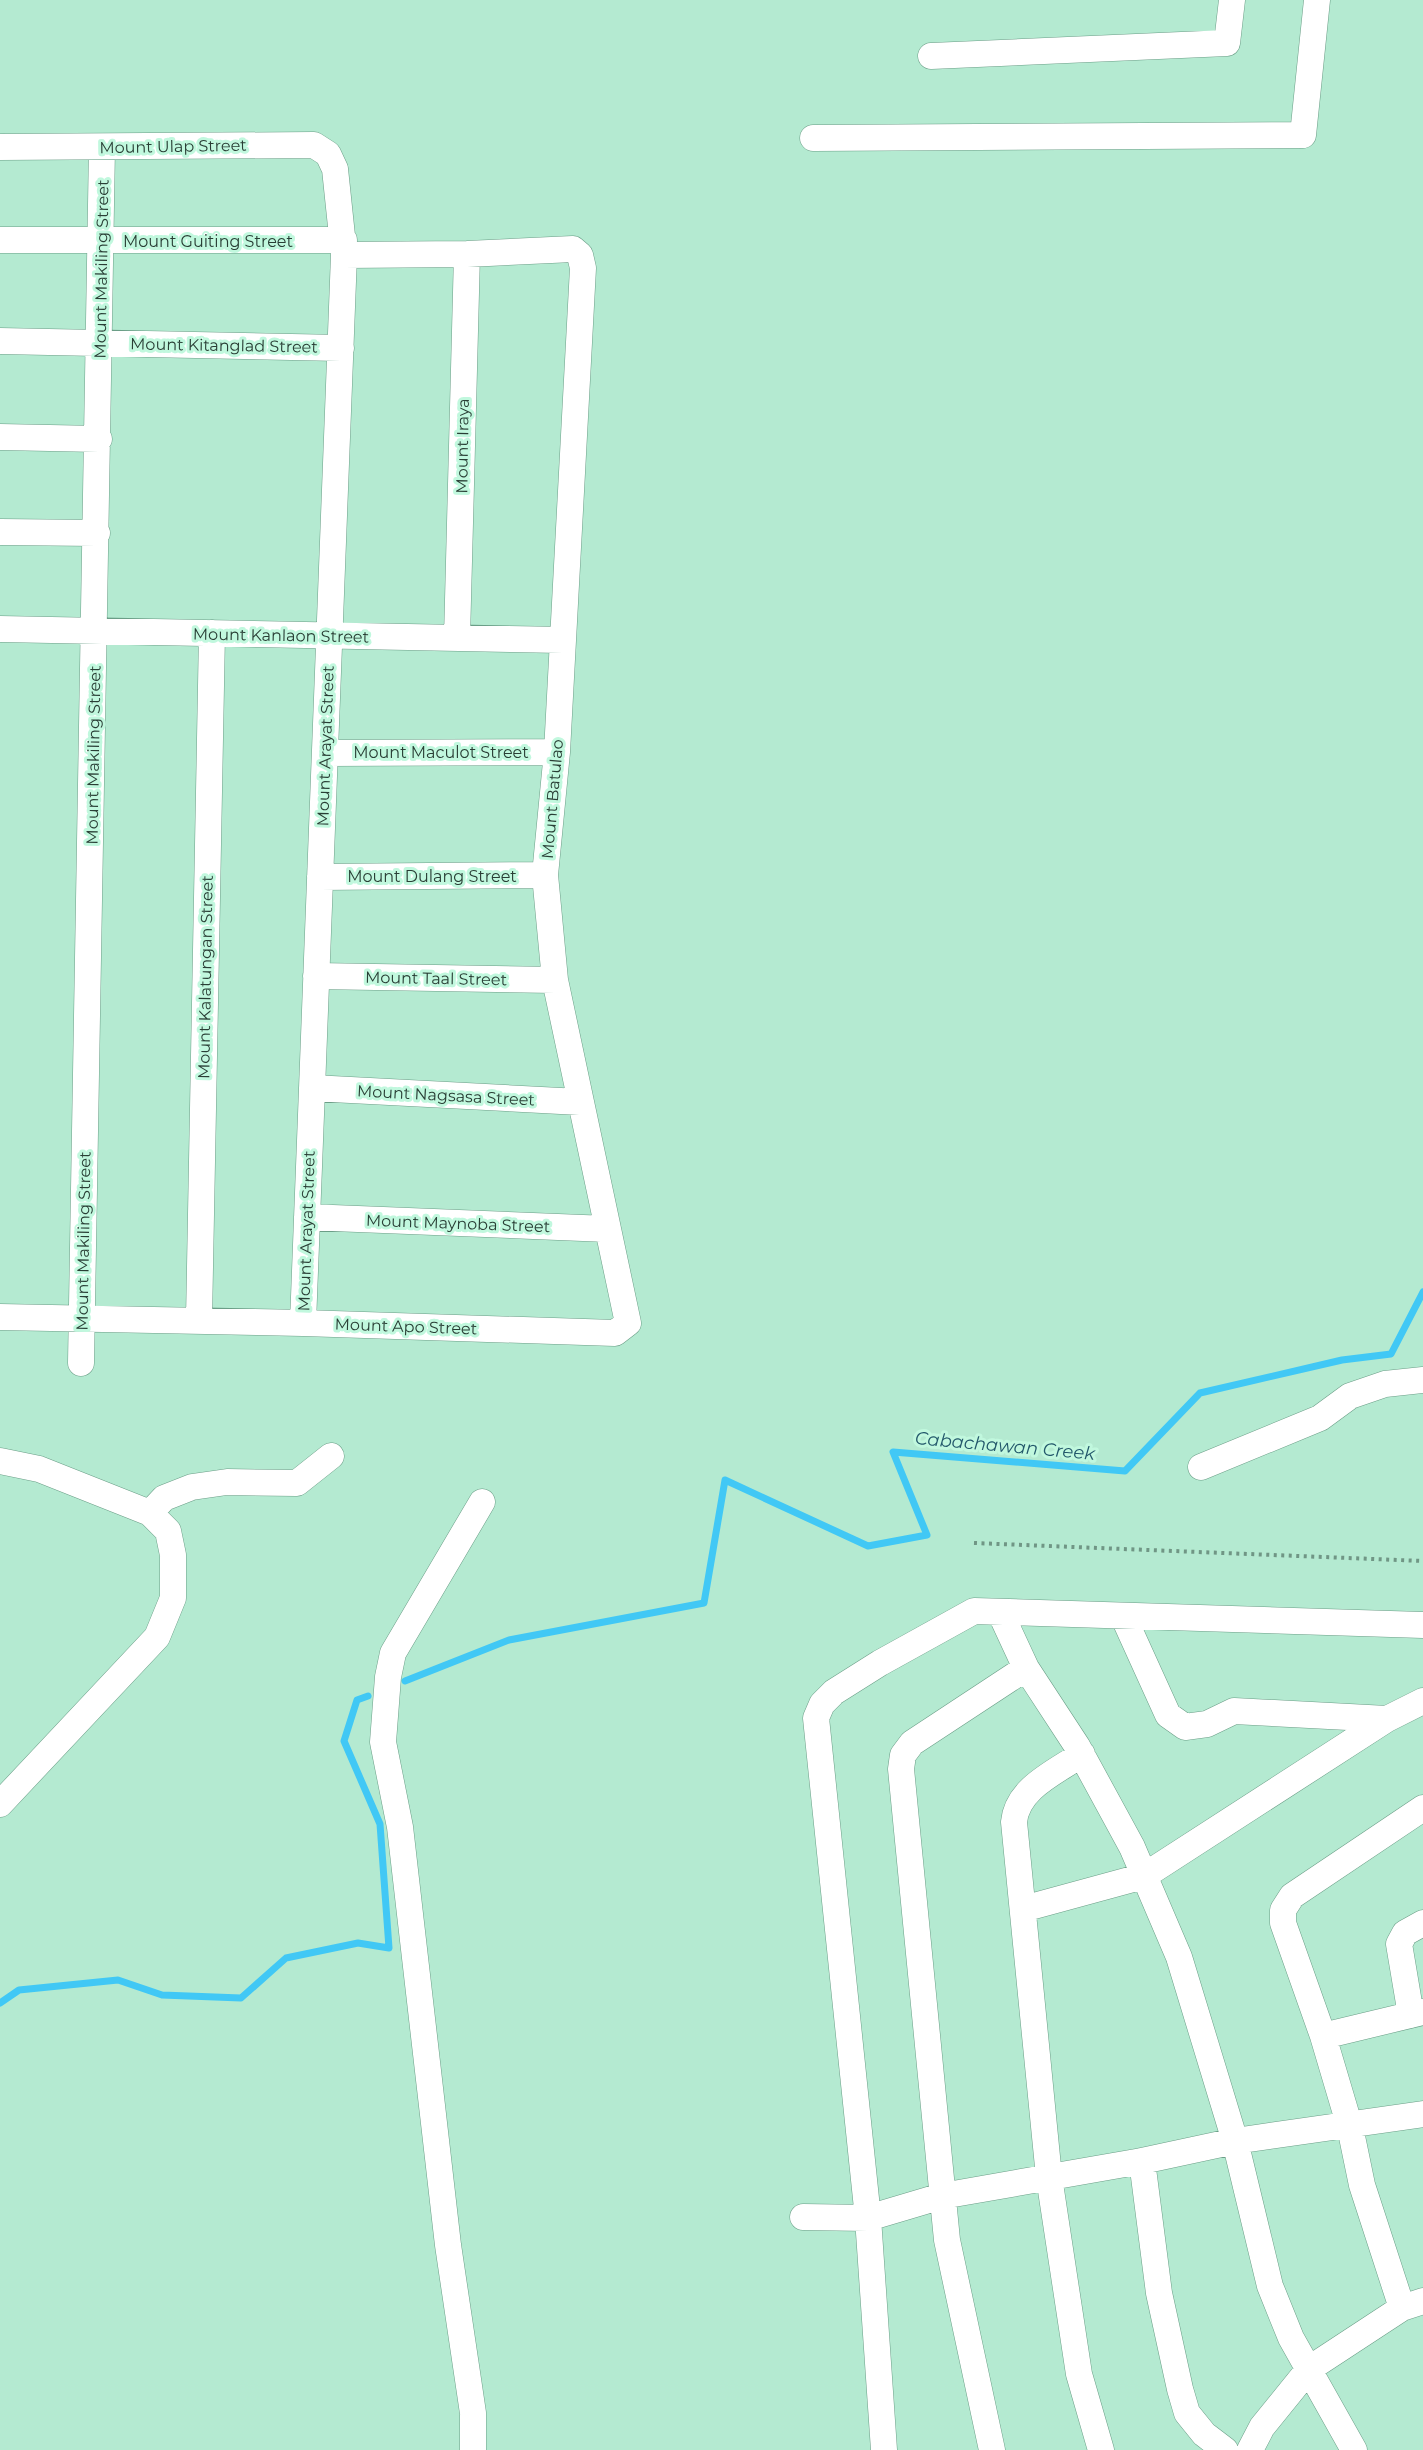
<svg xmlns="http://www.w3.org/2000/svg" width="1423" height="2450" viewBox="0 0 1423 2450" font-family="Montserrat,sans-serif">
<rect width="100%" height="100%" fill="#b4ead1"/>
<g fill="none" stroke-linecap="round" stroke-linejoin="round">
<path stroke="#41c8f5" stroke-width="7" d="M405 1681 509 1640 704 1603 725 1480 868 1546 927 1535 893 1452 1125 1471 1200 1393 1342 1360 1391 1354 1423 1292
M0 2003 19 1990 118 1980 162 1995 241 1998 286 1958 358 1943 389 1948 380 1824 344 1741 357 1700 368 1696"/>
<g stroke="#6b9e87" stroke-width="27">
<path id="minor" d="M931 56 1227 43 1232 0
M813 138 1303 135 1317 0
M0 147 314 145 328 154 335 169 344 255 303 1323
M0 240H344
M0 341 341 348
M0 437 99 439
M0 532 97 533
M0 629 563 640
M457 638 467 254
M325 753 557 752
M320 877 545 875
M316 976 555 980
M312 1088 580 1102
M307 1217 608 1229
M0 1317 303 1323 615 1333 628 1323 555 980 545 875 557 752 583 268 580 255 573 249 467 254 344 255
M199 1320 212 633
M81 1363 102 147
M0 1461 39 1469 150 1513 168 1531 173 1555V1598L157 1637 0 1804
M1201 1467 1320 1418 1350 1396 1385 1384 1423 1380
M150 1513 164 1498 192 1487 227 1482 297 1483 331 1456
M1000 1612 1026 1668 1077 1746 1132 1847 1179 1957 1235 2141 1270 2286 1291 2338 1354 2450
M1124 1618 1168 1715 1185 1727 1207 1724 1234 1711 1387 1719
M1082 1754C1056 1772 1017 1788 1014 1822L1049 2177 1079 2374 1101 2450
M1023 1909 1144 1876 1387 1719 1423 1701
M1411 2015 1399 1944 1405 1933 1423 1923
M1323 2036 1423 2012
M1142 2161 1159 2293 1180 2389 1187 2413 1204 2434 1225 2450
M803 2217 868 2218 942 2196 1142 2161 1235 2141 1423 2114
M1402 2308 1362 2185 1350 2127 1323 2036 1283 1923V1910L1292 1896 1423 1808
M473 2450V2413L448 2245 400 1827 383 1742 388 1677 393 1653 482 1502
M884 2450 868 2218 816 1718 822 1704 834 1692 880 1663 974 1611 1423 1625
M992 2450 947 2240 901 1769 903 1755 912 1743 1026 1668
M1250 2450 1262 2427 1309 2369 1402 2308 1423 2301"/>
</g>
<path stroke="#709685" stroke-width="4" stroke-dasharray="3 4.5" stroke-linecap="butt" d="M974 1543 1423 1561"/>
<use href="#minor" stroke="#fff" stroke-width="26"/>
</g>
<g text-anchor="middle" stroke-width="6" stroke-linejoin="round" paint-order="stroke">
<g font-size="16" fill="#293e35" stroke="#c1f8de">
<text transform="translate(173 146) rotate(-1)" y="6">Mount Ulap Street</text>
<text x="208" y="247">Mount Guiting Street</text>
<text transform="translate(101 269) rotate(-89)" y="6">Mount Makiling Street</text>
<text transform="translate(224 345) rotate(1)" y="6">Mount Kitanglad Street</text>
<text transform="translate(462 446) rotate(-89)" y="6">Mount Iraya</text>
<text transform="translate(281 635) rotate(1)" y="6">Mount Kanlaon Street</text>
<text transform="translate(325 746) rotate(-88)" y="6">Mount Arayat Street</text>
<text x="441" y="758">Mount Maculot Street</text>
<text transform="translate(93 755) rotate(-89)" y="6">Mount Makiling Street</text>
<text transform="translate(552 799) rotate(-85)" y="6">Mount Batulao</text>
<text x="432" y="882">Mount Dulang Street</text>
<text transform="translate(205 977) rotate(-89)" y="6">Mount Kalatungan Street</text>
<text transform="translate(436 978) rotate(1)" y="6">Mount Taal Street</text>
<text transform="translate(446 1095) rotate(3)" y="6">Mount Nagsasa Street</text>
<text transform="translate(458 1223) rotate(2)" y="6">Mount Maynoba Street</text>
<text transform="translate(306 1231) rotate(-88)" y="6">Mount Arayat Street</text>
<text transform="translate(83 1241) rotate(-89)" y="6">Mount Makiling Street</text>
<text transform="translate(406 1326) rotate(2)" y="6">Mount Apo Street</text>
</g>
<g font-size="18" font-style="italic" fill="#23586b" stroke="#c1f8de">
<text transform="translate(1005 1446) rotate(5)" y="6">Cabachawan Creek</text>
</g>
</g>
</svg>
